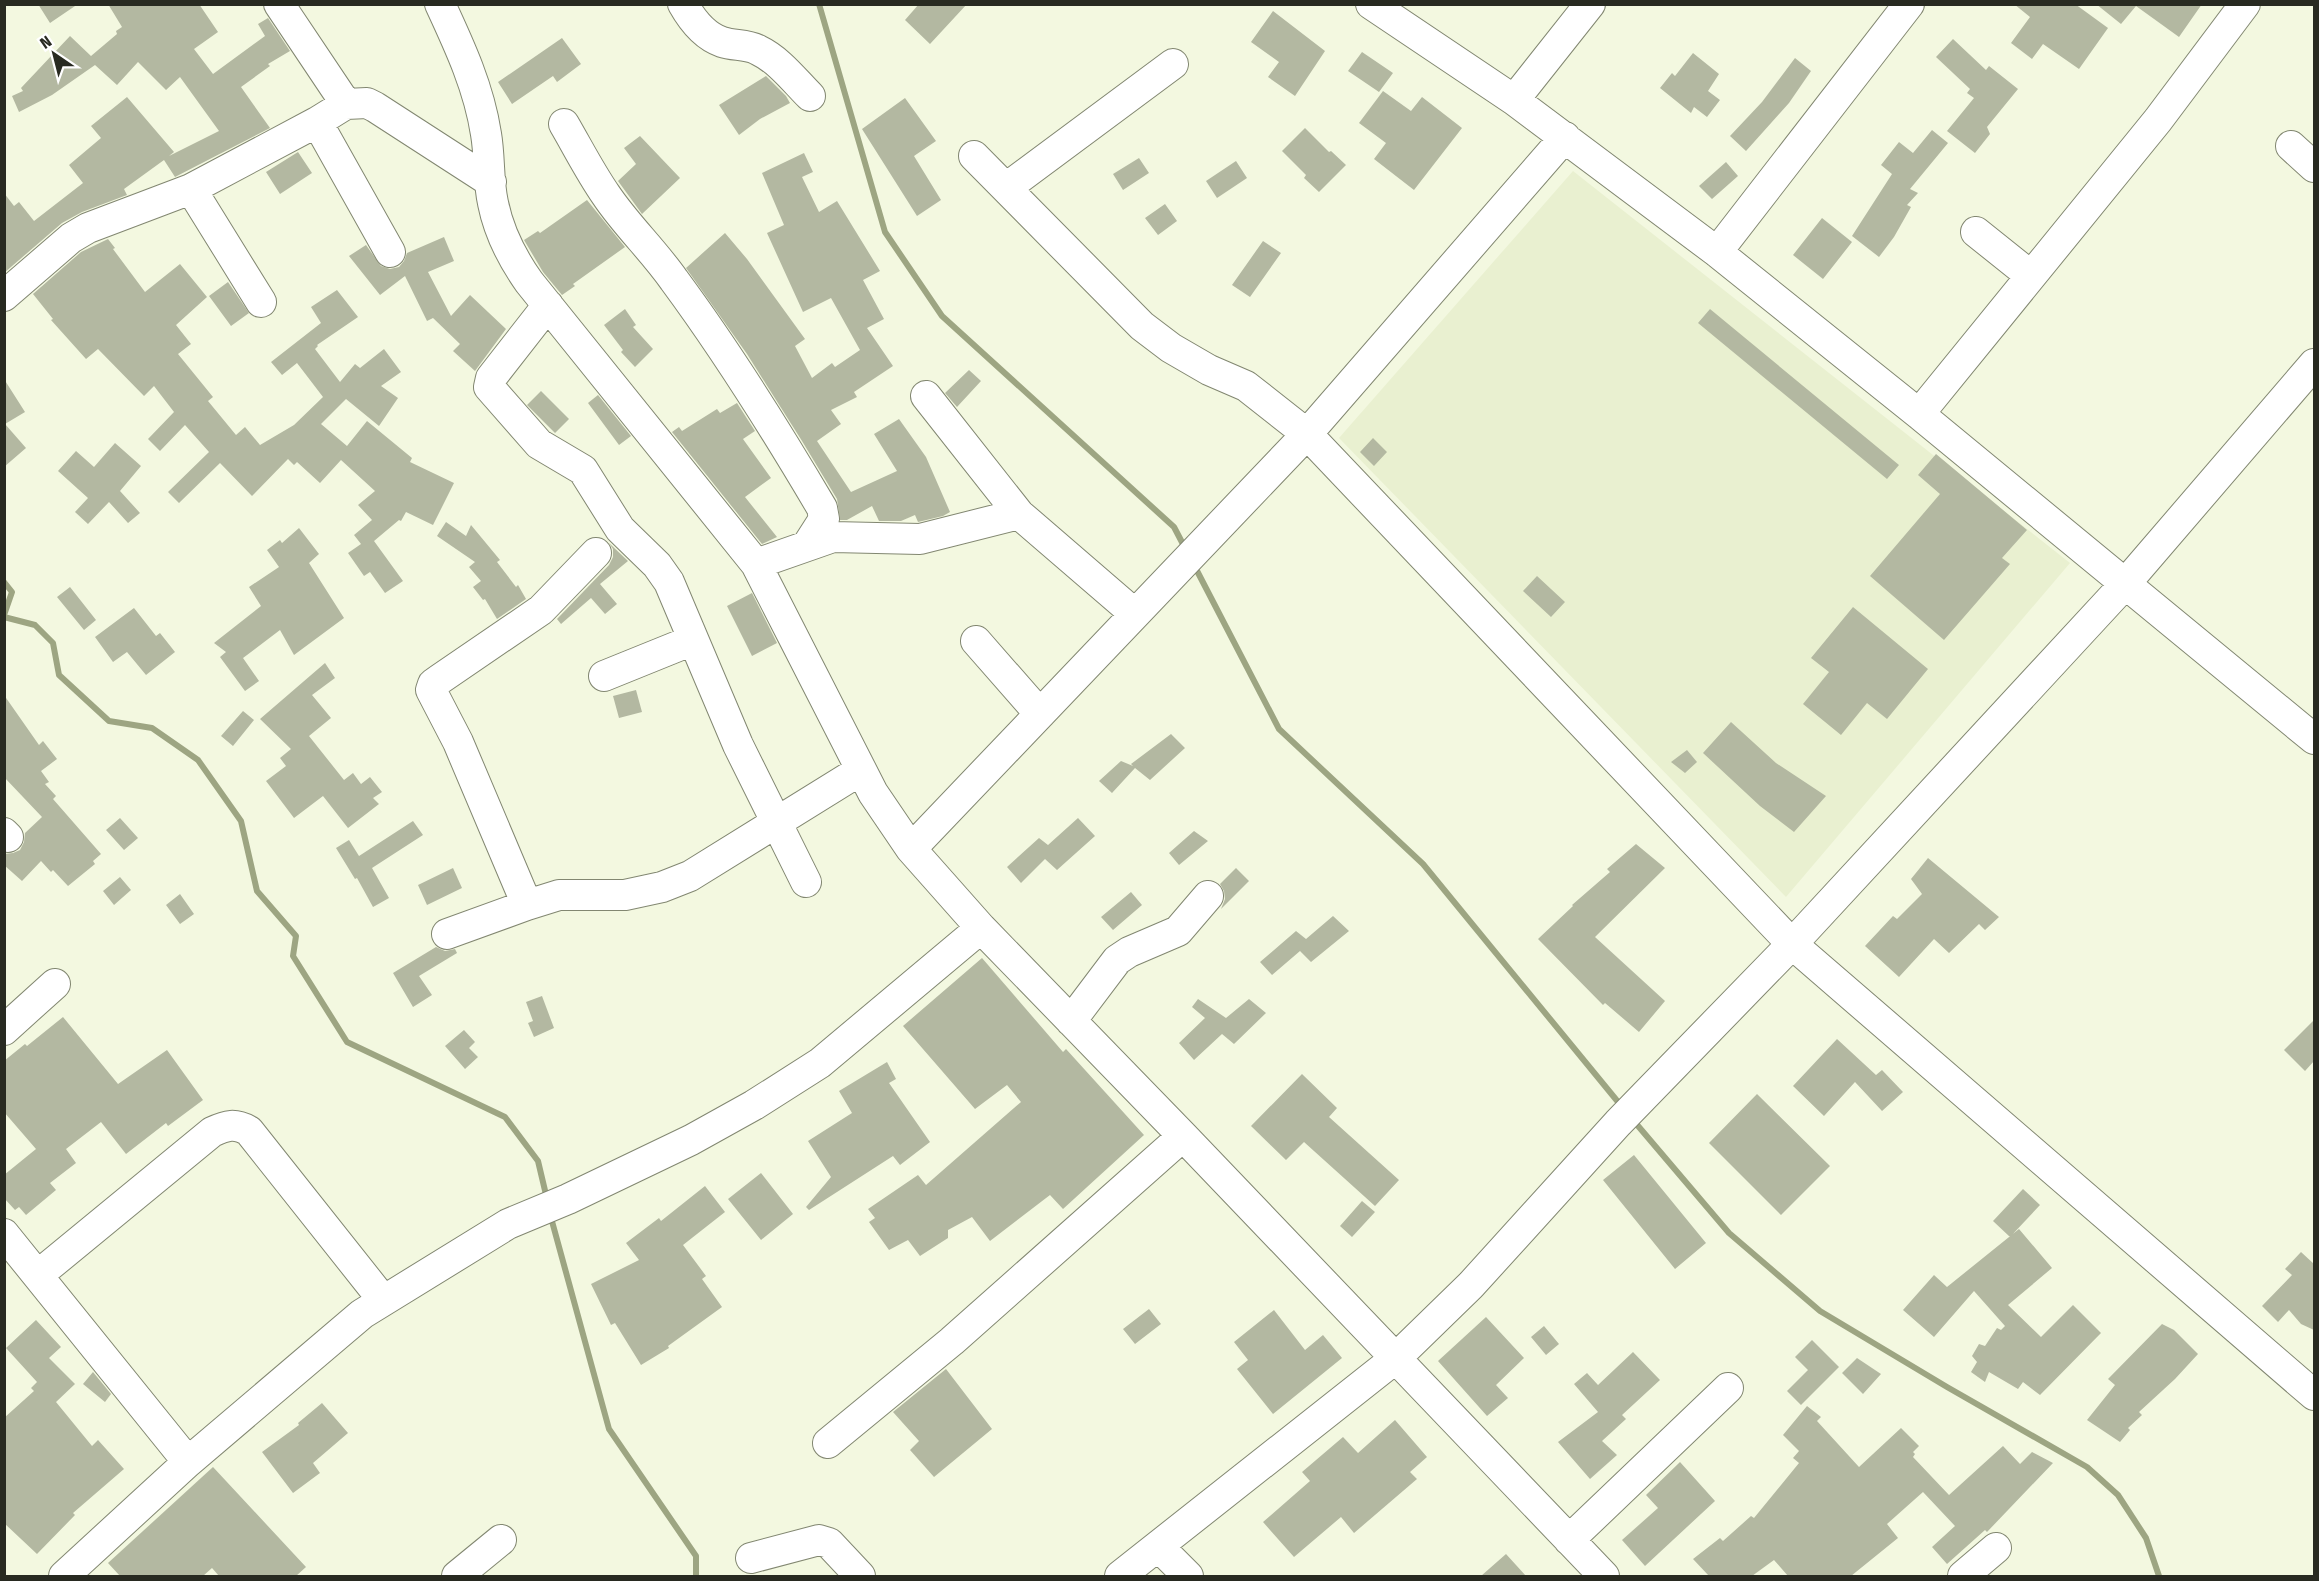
<svg xmlns="http://www.w3.org/2000/svg" width="2319" height="1581" viewBox="0 0 2319 1581" font-family="'Fira Sans Condensed',sans-serif">
<rect width="100%" height="100%" fill="#f3f8e0"/>
<path fill="#e9f0d0" d="M1573 171 2070 563 1786 897 1339 438Z"/>
<g fill="none" stroke-linecap="round" stroke-linejoin="round">
<path stroke="#9da582" stroke-width="6" d="M819 4 885 232 942 316 1174 527 1185 548
M1194 565 1279 729 1423 864 1623 1108
M4 582 12 592 4 615
M4 617 35 625 53 643 59 675 109 721 152 728 198 760 241 821 257 891 296 936 293 956 347 1042 505 1117 538 1161 547 1199
M1633 1120 1729 1233 1820 1311 1947 1387 2087 1467 2118 1495 2146 1538 2159 1576
M550 1214 609 1429 696 1556V1576"/>
</g>
<path fill="#b3b8a1" d="M38 4H78L50 23Z
M108 4H199L218 32 194 49 213 74 265 36 258 24 268 18 290 51 268 64 270 66 241 87 270 128 175 177 164 160 124 189 127 195 82 212 62 223 4 273V193L14 206 19 202 34 221 83 183 69 165 101 138 91 126 127 97 174 152 169 156 219 131 180 77 166 90 138 62 117 85 95 65 52 95 19 112 12 96 23 91 21 88 70 36 91 56 117 34 116 31 122 27Z
M919 4H967L930 44 905 20Z
M2014 4H2075L2108 28 2079 69 2043 44 2032 59 2011 43 2030 17Z
M2096 4H2202L2179 37 2136 6 2121 24Z
M1273 11 1325 51 1295 96 1268 77 1279 62 1251 42Z
M562 38 581 64 557 82 553 76 512 104 498 82Z
M1953 39 1986 70 1989 66 2018 89 1987 127 1990 134 1975 153 1947 131 1974 98 1967 93 1970 89 1936 57Z
M1362 52 1393 73 1379 92 1348 71Z
M1693 53 1719 74 1708 91 1720 100 1707 117 1694 107 1691 113 1660 88 1672 73 1675 76Z
M1795 58 1811 71 1789 103 1746 151 1730 136 1762 102Z
M766 76 786 96 790 103 760 119 739 135 719 105Z
M1383 91 1411 111 1422 97 1462 128 1414 190 1374 159 1386 143 1359 123Z
M905 98 936 141 914 156 941 200 917 216 862 129Z
M1305 128 1329 152 1331 151 1346 165 1319 192 1304 178 1306 175 1282 151Z
M1932 130 1948 143 1910 189 1918 193 1907 205 1911 207 1894 237 1879 257 1852 236 1892 174 1881 165 1899 142 1913 153Z
M640 136 680 178 642 214 618 181 636 164 624 148Z
M298 152 312 173 280 194 266 172Z
M804 153 813 172 802 177 819 212 837 201 880 271 863 280 884 319 867 328 893 366 854 392 857 397 831 410 841 424 817 441 851 492 897 471 874 434 899 419 926 457 950 512 943 516 918 522 915 515 901 521H879L872 506 847 520H840L837 499 802 441 747 354 686 268 725 233 747 259 805 339 795 346 812 378 832 363 835 367 860 350 831 298 803 312 767 233 784 225 762 173Z
M1139 158 1149 173 1123 190 1113 174Z
M1236 161 1247 178 1217 198 1206 181Z
M1726 162 1738 176 1712 199 1699 186Z
M587 200 625 247 573 284 575 286 562 295 543 272 524 240 538 231 540 233Z
M1165 204 1177 221 1158 235 1145 218Z
M1822 218 1852 242 1823 279 1793 255Z
M444 237 454 261 428 272 451 316 470 295 506 329 475 371 453 351 460 344 433 318 427 321 405 276 380 295 349 256 366 245 381 266 390 269 399 267 404 261 407 253Z
M108 239 115 248 113 249 145 292 180 264 207 297 176 325 191 344 178 354 213 397 208 401 236 435 245 427 260 445 294 425 323 397 297 363 282 375 271 362 321 323 311 307 337 290 358 317 317 345 318 346 315 349 340 382 355 364 360 368 384 349 401 372 381 386 398 398 379 426 346 399 321 424 347 446 367 421 412 458 410 462 454 483 433 525 406 512 401 521 399 520 374 541 403 581 385 593 370 572 364 576 348 553 361 544 354 535 372 520 358 505 375 491 341 460 320 483 297 462 294 465 288 459 252 496 220 463 179 503 168 492 209 452 185 425 160 451 148 439 174 412 154 386 144 396 98 349 86 359 51 320 53 319 33 294 81 252Z
M1263 241 1281 253 1250 297 1232 285Z
M228 282 249 313 231 326 209 296Z
M625 309 636 325 633 327 653 349 635 367 621 352 623 350 604 325Z
M1710 309 1899 465 1887 479 1698 323Z
M969 370 981 381 957 407 945 393Z
M4 379 25 412 5 424 26 448 4 467Z
M541 391 569 419 555 433 527 405Z
M598 395 631 436 619 445 588 403Z
M737 403 755 431 743 439 771 478 745 497 777 537 762 544 672 432 679 427 682 431 717 409 720 413Z
M1373 438 1387 452 1374 466 1360 452Z
M115 443 141 466 120 491 140 513 128 523 109 502 88 524 75 512 88 498 58 471 76 451 94 467Z
M1936 454 2027 530 2002 558 2010 564 1944 640 1870 576 1940 494 1918 475Z
M446 522 466 536 471 525 500 560 497 562 516 587 518 585 526 599 497 619 485 599 483 600 473 587 481 581 469 567 475 562 437 536Z
M299 528 319 554 309 563 344 618 294 655 280 630 243 658 259 681 245 691 220 657 226 652 214 643 261 606 249 587 279 567 267 550 280 540 282 543Z
M609 543 628 561 600 584 617 604 605 614 591 598 561 624 557 619 609 565 613 557V549Z
M1537 576 1565 602 1551 617 1523 591Z
M70 587 96 620 84 630 57 597Z
M752 593 777 643 752 656 727 606Z
M1853 607 1928 669 1887 719 1867 703 1841 735 1803 704 1829 672 1811 658Z
M134 608 156 636 160 633 175 652 146 675 127 652 113 662 95 637Z
M325 663 335 678 312 695 331 718 309 736 344 780 353 773 361 784 370 777 382 792 373 798 379 804 348 828 323 796 294 818 266 781 286 766 280 758 291 749 260 719Z
M636 690 642 712 619 718 613 696Z
M4 695 39 745 43 741 57 759 41 771 49 782 45 784 56 796 53 799 101 854 93 861 95 864 68 886 53 870 51 872 41 861 22 881 4 865V854L13 853 20 850 24 842 25 833 42 817 4 777Z
M243 711 254 720 233 746 221 736Z
M1731 722 1776 763 1826 796 1794 832 1760 806 1703 753Z
M1171 734 1185 748 1150 780 1135 768 1112 793 1099 781 1121 761 1133 766 1131 764Z
M1687 750 1697 762 1685 773 1671 762Z
M120 818 138 838 124 850 106 830Z
M1078 818 1095 836 1057 870 1045 859 1021 883 1007 867 1039 838 1048 845Z
M413 821 423 835 372 868 389 898 373 907 357 878 355 879 336 848 349 840 359 856Z
M1194 831 1208 841 1179 865 1169 853Z
M1636 844 1665 868 1595 937 1665 1001 1639 1032 1605 1003 1603 1005 1538 939 1573 906 1572 905 1610 872 1607 869Z
M1928 858 1999 917 1985 930 1979 924 1949 953 1934 939 1899 977 1865 946 1893 916 1897 919 1922 894 1911 879Z
M453 868 462 888 427 905 418 885Z
M1236 868 1249 881 1221 909 1225 899 1224 891 1220 884Z
M120 877 131 890 114 905 103 891Z
M1131 892 1142 905 1113 930 1101 917Z
M180 894 194 914 180 924 166 905Z
M1333 916 1349 931 1311 962 1300 951 1272 975 1260 962 1296 931 1306 939Z
M436 947 445 951 455 949 457 953 419 976 432 995 413 1007 393 973Z
M982 958 1063 1052 1066 1049 1144 1135 1063 1209 1050 1195 990 1241 972 1217 948 1230V1238L920 1256 908 1240 889 1250 869 1222 875 1218 868 1209 918 1175 926 1185 1021 1102 1007 1085 975 1109 903 1026Z
M542 996 554 1028 534 1037 528 1023 533 1021 526 1002Z
M1198 999 1226 1018 1249 999 1266 1013 1234 1044 1222 1034 1194 1060 1179 1043 1205 1018 1192 1007Z
M63 1017 118 1084 167 1050 203 1100 168 1126 166 1123 126 1154 101 1122 66 1149 76 1163 50 1183 56 1190 26 1215 19 1207 15 1210 4 1198V1175L36 1149 4 1112V1061L25 1044 27 1046Z
M2314 1020V1061L2305 1071 2284 1050Z
M464 1030 475 1042 469 1048 478 1057 465 1069 445 1046Z
M1837 1039 1876 1075 1882 1070 1903 1092 1882 1111 1855 1082 1824 1116 1793 1086Z
M887 1062 896 1079 889 1083 930 1142 900 1165 893 1156 809 1210 806 1207 831 1177 808 1141 852 1113 839 1091Z
M1302 1074 1337 1108 1329 1117 1399 1180 1375 1206 1304 1142 1286 1160 1251 1126Z
M1757 1094 1830 1166 1781 1215 1709 1143Z
M1634 1155 1706 1243 1675 1269 1603 1180Z
M761 1173 793 1214 761 1240 728 1199Z
M705 1186 725 1212 683 1245 706 1276 702 1279 722 1307 668 1346 669 1348 641 1365 615 1323 611 1325 591 1284 639 1260 626 1243 659 1218 661 1221Z
M2023 1189 2040 1205 2010 1237 1993 1221Z
M1362 1201 1375 1212 1352 1237 1340 1226Z
M2019 1229 2052 1268 2008 1305 2041 1337 2073 1305 2101 1333 2040 1395 2023 1382 2018 1389 1989 1372 1985 1382 1971 1372 1977 1362 1972 1356 1979 1344 1985 1346 1997 1328 2001 1330 2005 1326 1974 1291 1934 1337 1903 1310 1934 1275 1947 1287Z
M2301 1252 2314 1264V1330L2301 1324 2289 1310 2278 1322 2262 1306 2292 1275 2285 1269Z
M1149 1309 1161 1324 1135 1344 1123 1329Z
M1274 1310 1305 1350 1323 1335 1342 1358 1273 1414 1237 1369 1248 1360 1234 1342Z
M1486 1317 1524 1358 1496 1385 1508 1398 1487 1416 1438 1361Z
M36 1320 61 1347 49 1358 75 1384 56 1402 92 1446 98 1440 124 1469 73 1513 75 1515 37 1554 4 1523V1418L34 1391 31 1388 37 1382 6 1348Z
M2162 1324 2174 1330 2198 1354 2175 1379 2139 1412 2142 1415 2128 1428 2130 1430 2120 1442 2087 1420 2115 1385 2108 1379Z
M1544 1326 1559 1344 1546 1355 1531 1337Z
M1812 1340 1839 1367 1801 1405 1787 1391 1808 1370 1795 1357Z
M1633 1352 1660 1380 1622 1415 1626 1419 1602 1441 1617 1455 1590 1479 1558 1442 1598 1412 1574 1384 1587 1373 1598 1385Z
M1857 1358 1881 1374 1863 1394 1842 1373Z
M946 1369 992 1429 934 1477 910 1450 919 1441 893 1412Z
M93 1372 111 1394 105 1402 83 1384Z
M322 1403 348 1433 313 1463 320 1473 293 1493 262 1452 299 1425 298 1423Z
M1807 1406 1821 1417 1817 1421 1859 1467 1901 1428 1919 1446 1913 1452 1915 1454 1913 1457 1949 1495 2003 1446 2020 1464 2032 1452 2053 1463 1987 1532 1985 1530 1947 1564 1932 1547 1955 1526 1923 1492 1887 1524 1898 1538 1851 1576H1788L1774 1560 1752 1576H1709L1693 1559 1720 1538 1723 1541 1751 1516 1754 1518 1799 1463 1793 1458 1799 1451 1783 1435Z
M1395 1420 1427 1457 1410 1472 1417 1479 1354 1533 1341 1517 1294 1557 1263 1522 1310 1481 1302 1472 1343 1437 1358 1453Z
M1680 1462 1715 1501 1645 1566 1622 1540 1658 1508 1646 1495Z
M213 1467 306 1567 296 1576H219L212 1568 203 1576H120L108 1563Z
M1506 1554 1526 1576H1481Z"/>
<g fill="none" stroke-linecap="round" stroke-linejoin="round">
<g stroke="#828771" stroke-width="32">
<path id="minor" d="M279 4 346 104
M440 4C460 47 479 88 486 134 490 157 488 181 493 203 499 233 512 258 529 282L756 564 873 793 911 849 981 928 1183 1136 1604 1576
M683 4C692 20 704 36 722 42 734 46 747 44 758 50 779 60 794 80 810 96
M1371 4 1514 100 1717 252 1919 414 2314 739
M1514 100 1590 4
M317 122 390 252
M564 124C578 148 590 172 606 195 626 225 653 250 674 280 728 353 776 430 822 508L824 519 808 544
M2291 146 2314 167
M974 156 1142 326 1171 348 1209 370 1246 386 1307 434 1792 944 2314 1395
M1006 188 1173 64
M191 189 261 302
M1976 232 2031 276
M1717 252 1909 4
M4 296 71 238 88 228 191 189 317 122 346 104 367 103 375 107 491 182
M548 305 491 378 489 387 539 444 583 470 620 529 657 565 669 582 738 745 806 882
M926 396 1019 514 1135 614
M1919 414 2158 120 2245 4
M756 564 833 537 920 539 1019 514
M976 641 1040 714
M604 676 693 640
M4 833 8 837
M911 849 1307 434 1565 137
M527 905 458 742 431 690 433 684 440 679 541 610 596 553
M447 934 527 905 559 895H625L662 887 690 876 861 770
M1071 1021 1117 960 1129 952 1178 931 1208 896
M4 1030 55 984
M4 1234 188 1462
M38 1275 212 1132C227 1125 235 1123 249 1131L383 1300
M828 1443 952 1341 1183 1136
M1569 1540 1728 1388
M1158 1546 1188 1576
M751 1558 819 1540 829 1543 860 1576
M64 1576 188 1462 362 1314 508 1224 568 1199 691 1140 754 1105 820 1063 981 928
M457 1576 501 1540
M1120 1576 1396 1358 1471 1285 1618 1123 1792 944 2125 584 2314 364
M1963 1576 1996 1548"/>
</g>
<use href="#minor" stroke="#fff" stroke-width="30"/>
</g>
<rect width="2319" height="1581" fill="none" stroke="#282a21" stroke-width="12"/>
<g transform="translate(54 54) rotate(325)" stroke="#ffffff" stroke-width="4.5" paint-order="stroke">
<path d="M0-4.5L10 22L0 15L-10 22Z" fill="#282a21"/>
<text y="-9" font-size="16" font-weight="bold" text-anchor="middle" fill="#282a21">N</text>
</g>
</svg>
